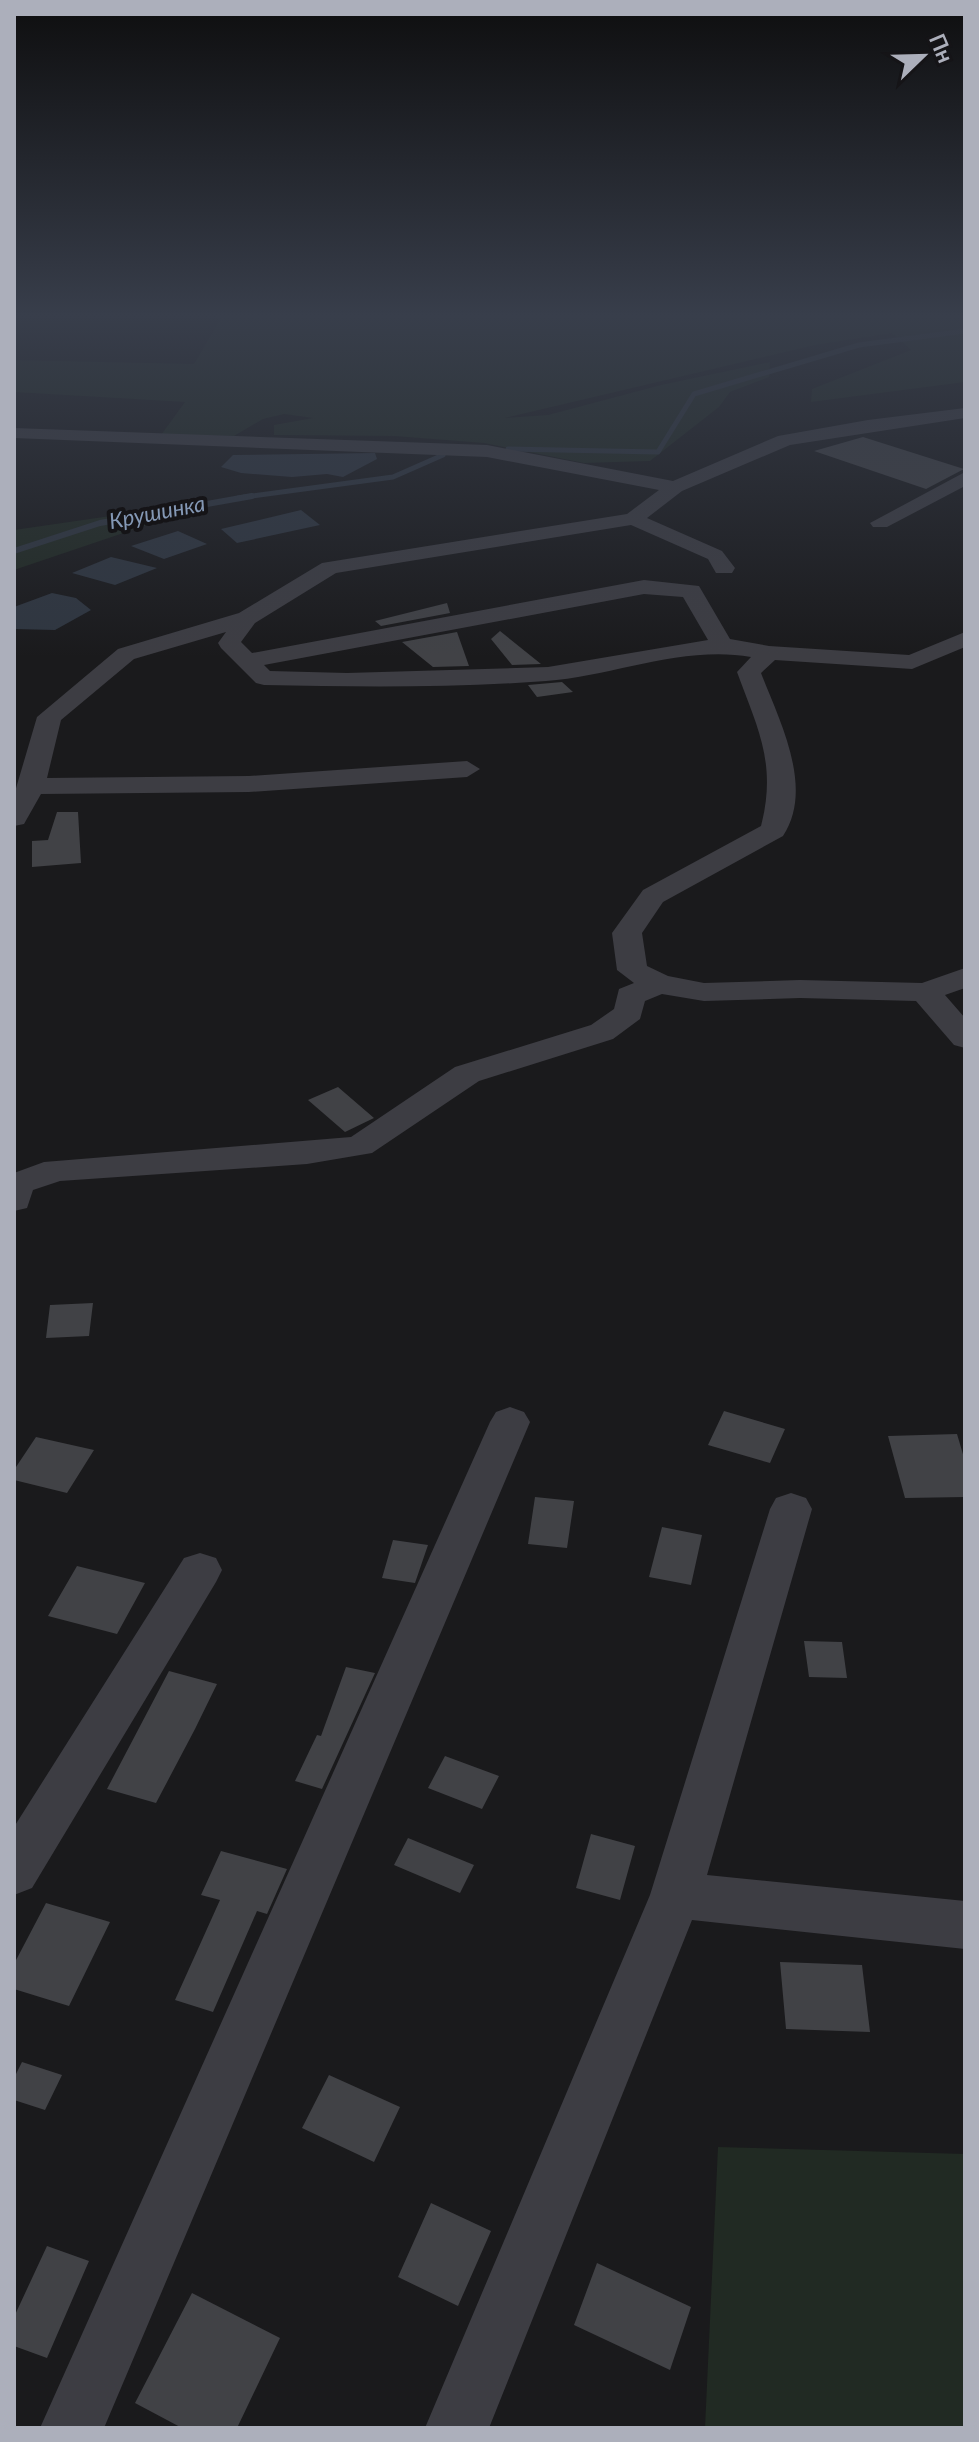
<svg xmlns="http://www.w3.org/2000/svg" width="979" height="2442" viewBox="0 0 979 2442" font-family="Lato,sans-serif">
<rect width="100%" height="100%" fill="#1a1a1c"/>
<path fill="#212a23" d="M216 315H965V382L811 402 812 389 911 350 892 333 815 345 505 418 548 415 661 385 770 362 769 377 730 392 719 407 650 461 584 463 484 443 394 436 274 435V425L313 418 284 414 263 419 234 436 161 435 185 402 14 392V360L194 364 218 323Z
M131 513 159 521 14 570V530Z
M718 2147 965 2154V2428H705Z"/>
<path fill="#2f3640" d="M375 453 377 459 343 477 327 474 292 477 241 473 221 467 233 455Z
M301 510 320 525 237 543 221 529Z
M178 531 207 544 164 559 131 546Z
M111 557 157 568 115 585 72 573Z
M52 593 76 598 91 610 55 630 14 629V607Z"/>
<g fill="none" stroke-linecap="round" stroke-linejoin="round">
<path stroke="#2f3640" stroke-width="5" d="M508 449 658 452 694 394 859 345 965 331
M238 498 393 477 443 455"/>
<path stroke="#2f3640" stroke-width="6" d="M14 551 100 523 252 496"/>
</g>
<path fill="#414246" d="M863 437 964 469 926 489 814 451Z
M447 603 450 613 381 626 375 621Z
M500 631 541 664 512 665 491 639Z
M457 632 469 666 433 667 402 642Z
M562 682 573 692 537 697 528 685Z
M57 812H78L81 863 32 867V841L48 840Z
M338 1087 374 1118 345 1132 308 1100Z
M93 1303 89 1336 46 1338 50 1305Z
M724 1411 785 1429 770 1463 708 1445Z
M957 1434 965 1461V1497L905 1498 888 1436Z
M36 1437 94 1450 67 1493 14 1480V1470Z
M535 1497 574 1501 567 1548 528 1544Z
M662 1527 702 1535 691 1585 649 1577Z
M393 1540 428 1545 415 1583 382 1578Z
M77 1566 145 1583 117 1634 48 1616Z
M804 1641 842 1642 847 1678 809 1677Z
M346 1667 375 1673 322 1789 295 1781 317 1735 321 1736Z
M169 1671 217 1684 195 1729 156 1803 107 1789Z
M445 1756 499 1776 482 1809 428 1788Z
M591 1834 635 1846 620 1900 576 1888Z
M408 1838 474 1865 460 1893 394 1865Z
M221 1851 287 1869 267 1914 257 1911 213 2012 175 2000 220 1900 201 1895Z
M46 1903 110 1922 69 2006 14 1989V1964Z
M780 1962 862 1965 870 2032 786 2029Z
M22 2062 62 2075 45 2110 14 2100V2078Z
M329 2075 400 2107 374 2162 302 2128Z
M431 2203 491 2231 458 2306 398 2277Z
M47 2246 89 2261 47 2358 14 2346V2317Z
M597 2263 691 2307 670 2370 574 2325Z
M192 2293 280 2338 237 2428H182L135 2403Z"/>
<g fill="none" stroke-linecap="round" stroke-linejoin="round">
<path fill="#3d3d43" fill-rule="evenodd" d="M965 408V418L790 445 682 491 647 518 722 551 735 568 732 573H716L708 559 631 525 336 573 255 623 241 642 252 653 644 580 699 586 730 639 769 646 909 655 965 632V647L912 669 775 660 761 673C779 720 815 788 783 836L663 902 642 933 647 966 668 976 704 983 800 980 922 983 965 968V988L945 995 965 1018V1048L954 1045 916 1001 800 998 704 1001 662 994 645 1001 640 1019 613 1039 479 1081 372 1153 307 1164 60 1181 33 1190 27 1208 14 1211V1173L44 1162 351 1137 455 1067 591 1025 614 1009 619 989 634 983 617 970 612 933 643 890 761 826C777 764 758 729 737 672L751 657C683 645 614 676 546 681 453 688 357 687 264 685L256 683 221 648 218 643 226 632 134 659 61 720 47 778 249 776 467 761 480 769 467 777 249 792 41 794 24 824 14 826V795L37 717 118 649 239 613 322 563 627 514 659 490 487 457 14 438V428L487 445 673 481 778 436 868 420ZM644 594 683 597 708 640 548 667 347 673 270 671 264 665Z
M965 472V486L887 527H873L870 523Z
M510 1407 524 1412 530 1422 104 2428H40L490 1422 496 1412Z
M791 1493 806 1498 812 1509 707 1875 965 1901V1949L692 1920 489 2428H425L650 1895 770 1509 776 1498Z
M200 1553 216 1558 222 1570 216 1582 32 1888 14 1895V1827L184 1558Z"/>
</g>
<linearGradient id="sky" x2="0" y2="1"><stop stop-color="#0e0e0f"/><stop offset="0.48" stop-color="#383e4b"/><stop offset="1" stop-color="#383e4b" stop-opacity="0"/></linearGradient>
<rect width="979" height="657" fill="url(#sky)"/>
<g text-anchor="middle" stroke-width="8" stroke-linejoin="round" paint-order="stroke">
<g font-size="22" font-style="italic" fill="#8498b5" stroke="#151417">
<text transform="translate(157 512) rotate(-11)" y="8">Крушинка</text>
</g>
</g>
<rect width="979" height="2442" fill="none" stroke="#acafbb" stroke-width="32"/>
<g transform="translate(923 56) rotate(67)" stroke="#151417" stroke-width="6" paint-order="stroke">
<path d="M0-6L14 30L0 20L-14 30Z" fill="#acafbb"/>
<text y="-12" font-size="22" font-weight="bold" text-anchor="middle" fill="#acafbb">Пн</text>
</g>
</svg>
